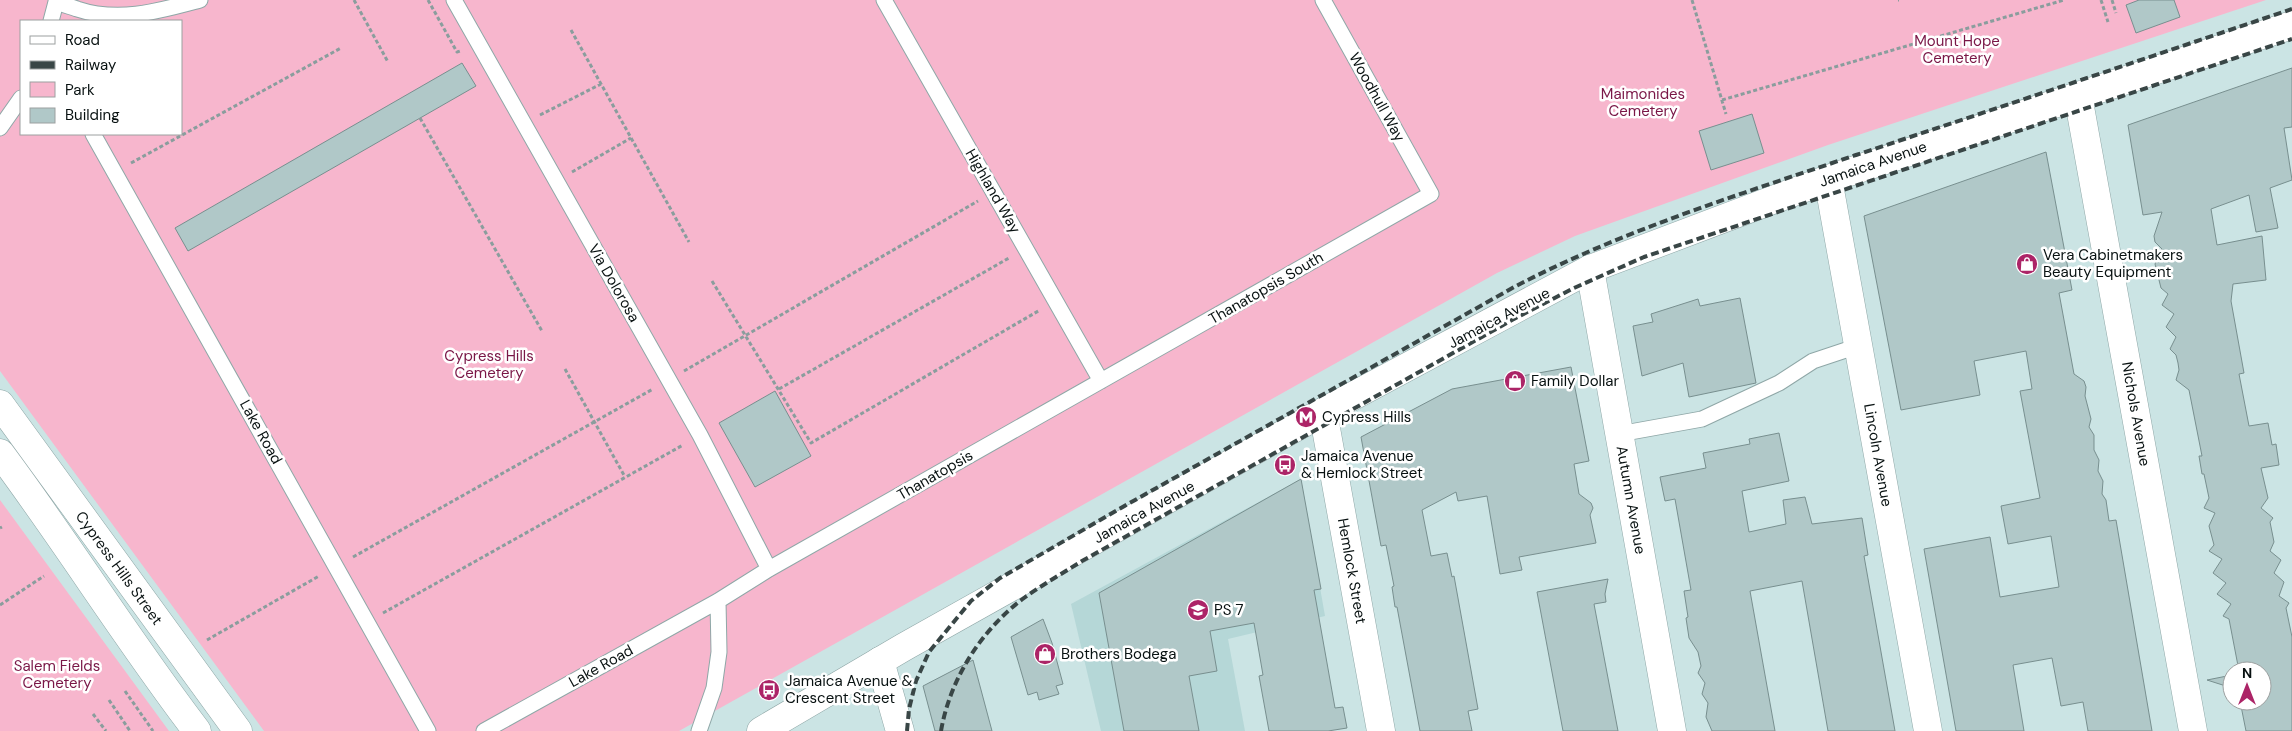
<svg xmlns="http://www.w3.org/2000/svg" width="2292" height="731" viewBox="0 0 2292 731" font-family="'DM Sans',sans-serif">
<rect width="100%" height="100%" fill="#cbe4e4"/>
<path fill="#b5d7d7" d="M1301 479 1325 616 1228 639 1245 731H1101L1071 604Z"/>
<path fill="#f7b6cd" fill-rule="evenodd" d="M0 0H2266L1828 145 1575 236 1497 273 679 731H264L0 371ZM21 21H181V134H21Z
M0 500 169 731H0Z"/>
<path fill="#b0c8c8" stroke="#788f8f" d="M2139 0H2174L2180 17 2136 33 2126 5Z
M462 63 476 86 188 251 175 228Z
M2292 68V127L2284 128 2292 180 2270 188 2278 228 2256 232 2249 195 2211 209 2217 245 2262 236 2266 280 2233 284 2231 301 2244 373 2239 374 2249 426 2268 423 2272 445 2276 444 2279 465 2261 468 2268 498 2261 508 2273 518 2270 522 2274 542 2270 551 2281 560 2274 573 2284 582 2279 596 2289 603 2286 608 2292 637V731H2246L2240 701H2262V671H2239L2229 619 2223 616 2231 604 2217 594 2226 583 2213 573 2222 559 2209 551 2214 545 2209 526 2215 513 2204 508 2209 498 2204 474H2202L2199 456H2202L2189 390 2176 380 2179 370 2178 363 2176 355 2170 349 2176 337 2166 327 2174 314 2162 305 2168 294 2161 288 2155 264 2162 249 2155 242 2154 236 2162 212 2143 215 2128 125Z
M1752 114 1764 153 1711 170 1699 131Z
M2046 152 2072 290 2059 293 2074 374 2084 381 2086 387 2085 396 2091 419 2089 427 2094 435V450L2099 460 2098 471 2103 481 2102 494 2106 500 2109 521 2116 520 2152 731H2088L2083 702 2061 706 2052 658 2013 665 2024 731H1956L1924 549 1990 537 2000 597 2059 587 2051 536 2008 544 2001 506 2040 498 2020 391 2032 389 2026 351 1974 361 1980 395 1901 410 1864 216Z
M1740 298 1756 383 1689 397 1683 363 1642 376 1633 326 1653 322 1651 314 1698 299 1700 306Z
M1571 367 1589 461 1574 464 1579 494 1591 503 1593 508 1590 515 1596 543 1519 557 1522 570 1500 574 1487 496 1458 501 1456 492 1422 510 1431 556 1447 553 1452 577 1454 576 1478 709 1468 711 1472 731H1420L1397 607H1395L1392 587 1394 586 1386 545 1381 546 1361 437 1452 389Z
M775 391 811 456 755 487 719 423Z
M1779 433 1789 481 1742 491 1749 532 1786 524 1783 500 1805 497 1812 524 1862 518 1868 555 1864 556 1895 731H1828L1802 581 1750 591 1775 731H1712L1706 717 1708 703 1702 694 1705 683 1698 673 1701 666 1698 652 1689 638 1686 618 1688 617 1684 591 1691 590 1675 499 1665 501 1660 477 1706 468 1703 453 1750 444 1749 439Z
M1301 479 1321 589 1314 590 1335 708 1343 707 1347 728 1328 731H1269L1259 676 1263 675 1254 623 1210 631 1217 671 1189 676 1199 731H1124L1099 593Z
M1608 579 1605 594 1606 602 1594 604 1618 731H1563L1537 592Z
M1043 619 1052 643 1063 684 1056 686 1059 694 1039 700 1037 692 1028 695 1011 637Z
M973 660 992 731H935L923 686Z
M2232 675V688L2207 680Z"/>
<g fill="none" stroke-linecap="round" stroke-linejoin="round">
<g stroke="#8fa7a7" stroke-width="17">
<path id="service" d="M56 0C60 5 70 6 77 9 119 23 159 11 200 0
M454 0 700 435 769 569
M884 0 1101 381
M51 21 56 2
M0 128 21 98
M93 134 428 731
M1619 434 1702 419 1779 383 1813 361 1858 346
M484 731 718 601 769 569 1431 194 1323 0
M699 731 714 688 719 652 718 601"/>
</g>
<g stroke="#8fa7a7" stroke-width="29">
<path id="minor" d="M2078 96 2193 731
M1828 179 1928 731
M1590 269 1672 731
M1323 412 1381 731
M880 661 900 731"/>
</g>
<g stroke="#8fa7a7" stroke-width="29">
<path id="tertiary" d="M0 404 238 731
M0 453C68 544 128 641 197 731"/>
</g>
<g stroke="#8fa7a7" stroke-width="29">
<path id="secondary" d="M761 731 904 647 1323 412 1590 269 1828 179 2292 25"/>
</g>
<path stroke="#8a9d9d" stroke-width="3" stroke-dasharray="4 2.5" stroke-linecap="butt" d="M354 0 388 62
M428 0 457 52 460 51
M1692 0 1726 114
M1898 0H1899
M2101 0 2108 22
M2112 0 2116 13
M571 30 689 242
M1722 100 2064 0
M540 115 601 84
M420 118 542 331
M131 163 341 48
M572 172 631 138
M712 281 811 443 1040 310
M565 369 625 477
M684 371 978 201
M779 389 1009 258
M0 528 2 527
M353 557 653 389
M0 605 44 576
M383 613 683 445
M207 640 319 576
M125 691 153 731
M109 700 130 731
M93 714 106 731"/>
<use href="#service" stroke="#fff" stroke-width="15"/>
<use href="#minor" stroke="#fff" stroke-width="28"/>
<use href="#tertiary" stroke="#fff" stroke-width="28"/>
<use href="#secondary" stroke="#fff" stroke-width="28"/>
<path stroke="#394646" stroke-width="4" stroke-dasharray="8 4" stroke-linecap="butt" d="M907 731 909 709 916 681 929 652 971 601 1000 578 1128 504 1516 286C1624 230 1741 194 1856 155 2001 107 2147 58 2292 9
M941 731C950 679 981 630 1024 598 1042 585 1063 573 1082 561L1512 320 1574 288 1644 257 2292 39"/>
</g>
<defs>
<g id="shop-disc" transform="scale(1.125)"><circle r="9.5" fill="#ac2467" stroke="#fff"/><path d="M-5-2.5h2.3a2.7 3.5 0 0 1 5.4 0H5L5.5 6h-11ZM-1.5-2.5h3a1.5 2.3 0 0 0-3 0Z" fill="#fff"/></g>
<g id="metro-disc" transform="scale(1.125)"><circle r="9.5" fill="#ac2467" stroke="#fff"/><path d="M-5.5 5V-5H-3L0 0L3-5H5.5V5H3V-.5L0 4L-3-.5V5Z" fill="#fff"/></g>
<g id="bus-disc" transform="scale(1.125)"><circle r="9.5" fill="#ac2467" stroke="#fff"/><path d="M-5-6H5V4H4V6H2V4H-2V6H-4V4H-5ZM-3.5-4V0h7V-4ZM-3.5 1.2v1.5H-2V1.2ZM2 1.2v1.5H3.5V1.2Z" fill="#fff"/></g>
<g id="school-disc" transform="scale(1.125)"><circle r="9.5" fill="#ac2467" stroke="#fff"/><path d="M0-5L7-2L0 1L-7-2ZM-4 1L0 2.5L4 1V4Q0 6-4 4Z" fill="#fff"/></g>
</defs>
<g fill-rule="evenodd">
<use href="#shop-disc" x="2027" y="264"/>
<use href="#shop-disc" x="1515" y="381"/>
<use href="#metro-disc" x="1306" y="417"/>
<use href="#bus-disc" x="1285" y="465"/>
<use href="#school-disc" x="1198" y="610"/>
<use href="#shop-disc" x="1045" y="654"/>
<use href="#bus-disc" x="769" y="690"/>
</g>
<g text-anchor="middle" stroke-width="5" stroke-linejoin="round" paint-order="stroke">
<g font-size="15" fill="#7a1747" stroke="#fff">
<text x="1957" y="46">Mount Hope<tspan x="1957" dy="17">Cemetery</tspan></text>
<text x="1643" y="99">Maimonides<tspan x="1643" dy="17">Cemetery</tspan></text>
<text x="489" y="361">Cypress Hills<tspan x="489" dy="17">Cemetery</tspan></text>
<text x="57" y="671">Salem Fields<tspan x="57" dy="17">Cemetery</tspan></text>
</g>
<g font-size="15" fill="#081111" stroke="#fff">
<text transform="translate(1377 97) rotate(61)" y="5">Woodhull Way</text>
<text transform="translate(1873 164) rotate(-19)" y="5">Jamaica Avenue</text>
<text transform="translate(993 191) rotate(60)" y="5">Highland Way</text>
<text transform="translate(614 283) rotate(60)" y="5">Via Dolorosa</text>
<text transform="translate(1266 288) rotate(-30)" y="5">Thanatopsis South</text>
<text transform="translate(1499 318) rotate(-28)" y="5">Jamaica Avenue</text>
<text transform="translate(2136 414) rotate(80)" y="5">Nichols Avenue</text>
<text transform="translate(261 432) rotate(61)" y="5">Lake Road</text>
<text transform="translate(1878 455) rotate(80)" y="5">Lincoln Avenue</text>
<text transform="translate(935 475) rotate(-30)" y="5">Thanatopsis</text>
<text transform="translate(1631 500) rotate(80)" y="5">Autumn Avenue</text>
<text transform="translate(1144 512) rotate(-29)" y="5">Jamaica Avenue</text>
<text transform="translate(119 568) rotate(54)" y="5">Cypress Hills Street</text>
<text transform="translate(1352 571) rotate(80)" y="5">Hemlock Street</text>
<text transform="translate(601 666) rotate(-29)" y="5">Lake Road</text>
</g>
<g font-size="15" fill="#081111" stroke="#fff" text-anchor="start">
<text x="2043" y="260">Vera Cabinetmakers<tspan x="2043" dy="17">Beauty Equipment</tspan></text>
<text x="1531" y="386">Family Dollar</text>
<text x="1322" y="422">Cypress Hills</text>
<text x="1301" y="461">Jamaica Avenue<tspan x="1301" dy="17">&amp; Hemlock Street</tspan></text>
<text x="1214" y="615">PS 7</text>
<text x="1061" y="659">Brothers Bodega</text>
<text x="785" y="686">Jamaica Avenue &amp;<tspan x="785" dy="17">Crescent Street</tspan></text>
</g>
</g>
<rect x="20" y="20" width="162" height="115" fill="#ffffff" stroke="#9ca0a0"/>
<rect x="30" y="36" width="25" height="8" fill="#ffffff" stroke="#9ca0a0"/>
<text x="65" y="45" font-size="15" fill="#081111">Road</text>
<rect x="30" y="61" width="25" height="8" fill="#394646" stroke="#9ca0a0"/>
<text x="65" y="70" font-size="15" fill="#081111">Railway</text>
<rect x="30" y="82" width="25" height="15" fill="#f7b6cd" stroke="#9ca0a0"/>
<text x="65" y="95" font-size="15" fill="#081111">Park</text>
<rect x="30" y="108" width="25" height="15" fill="#b0c8c8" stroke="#9ca0a0"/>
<text x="65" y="120" font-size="15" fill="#081111">Building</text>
<g transform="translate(2247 686)"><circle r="24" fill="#ffffff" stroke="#9ca0a0"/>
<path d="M0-4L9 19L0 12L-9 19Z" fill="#ac2467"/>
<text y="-8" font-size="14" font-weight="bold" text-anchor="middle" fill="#081111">N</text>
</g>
</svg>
